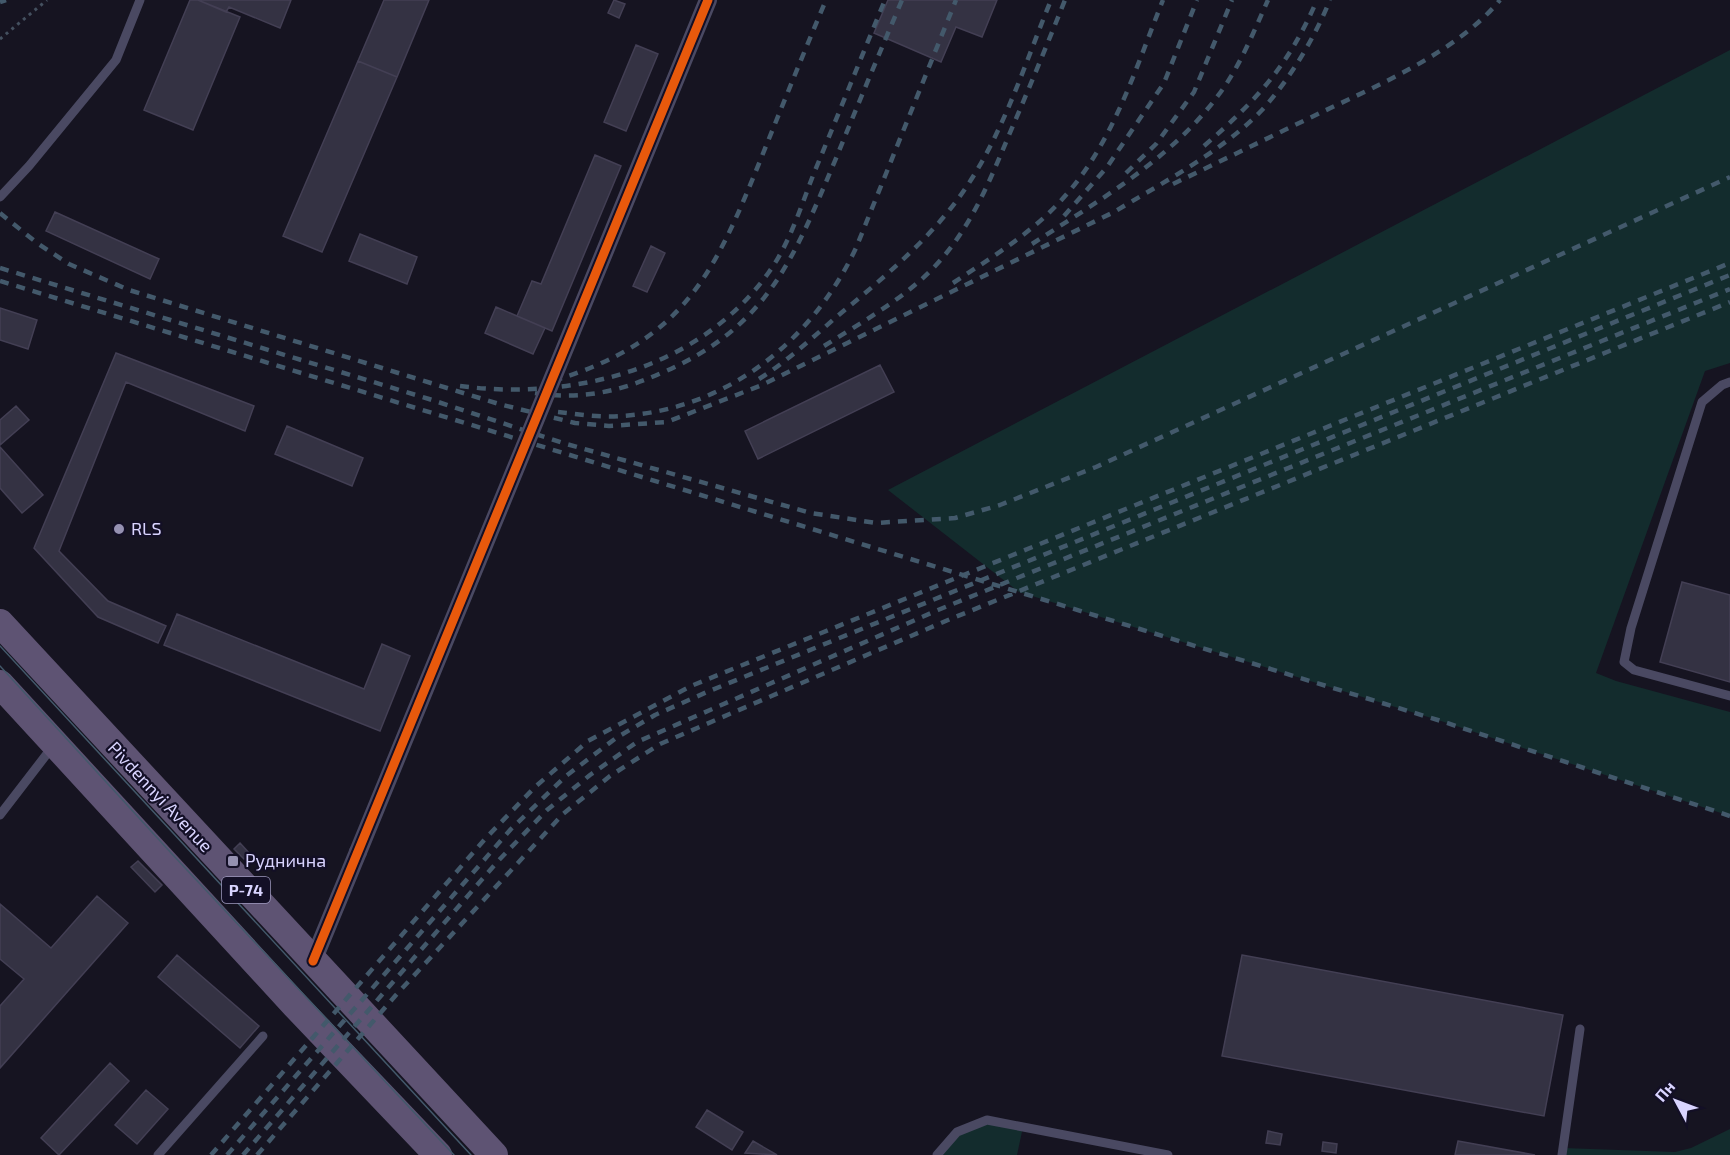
<svg xmlns="http://www.w3.org/2000/svg" width="1730" height="1155" viewBox="0 0 1730 1155" font-family="'Exo 2',sans-serif">
<rect width="100%" height="100%" fill="#161421"/>
<path fill="#132c2d" d="M1730 50V363L1705 371 1596 673 1616 681 1730 712V816L1441 721 1019 592 888 490Z
M987 1120 1023 1127 1017 1155H937L957 1132Z
M1730 1129V1155H1562L1563 1148 1675 1152 1691 1148Z"/>
<path fill="#343243" stroke="#433f54" stroke-width="1.5" d="M190 0H198L240 17 193 130 144 110Z
M198 0H291L280 28 229 7 226 12Z
M384 0H429L397 77 358 61Z
M614 0 625 4 619 18 608 13Z
M888 0H997L982 37 956 27 941 62 874 33Z
M636 45 658 54 626 131 604 122Z
M358 61 397 77 322 252 283 236Z
M595 155 621 166 552 331 517 316 532 281 541 284Z
M55 212 159 259 150 279 46 231Z
M360 234 417 257 407 284 349 261Z
M651 246 665 253 647 292 633 286Z
M496 307 545 328 533 354 485 333Z
M0 308 37 320 28 349 0 340Z
M116 353 254 406 245 431 126 382 59 551 108 601 166 626 158 643 98 617 34 548Z
M880 365 894 392 758 459 745 431Z
M16 406 29 420 0 445V420Z
M287 426 363 458 352 486 275 454Z
M0 447 43 495 22 513 0 488Z
M1682 582 1730 595V682L1660 662Z
M177 614 364 689 382 644 410 656 380 731 164 645Z
M240 843 250 854 244 859 234 849Z
M138 861 162 885 155 892 131 867Z
M97 896 128 923 0 1068V1006L24 979 0 959V904L51 948Z
M177 955 259 1026 240 1048 158 977Z
M1242 955 1563 1015 1544 1116 1222 1056Z
M110 1063 129 1081 59 1155 41 1138Z
M146 1090 168 1109 137 1144 115 1125Z
M707 1110 743 1132 732 1150 696 1127Z
M1268 1131 1282 1134 1280 1145 1266 1143Z
M753 1141 777 1155 745 1153Z
M1458 1141 1535 1155H1455Z
M1323 1142 1337 1144 1336 1153 1322 1151Z"/>
<g fill="none" stroke-linecap="round" stroke-linejoin="round">
<path stroke="#44505f" stroke-width="3" stroke-dasharray="3 4.5" stroke-linecap="butt" d="M0 39 47 0"/>
<path stroke="#4a4962" stroke-width="9" d="M0 197 29 166 116 60 140 0
M1730 382 1722 385 1702 402 1631 628 1624 662 1634 670 1730 696
M0 815 53 746
M158 1155 263 1036
M937 1155 957 1132 987 1120 1168 1155
M1562 1155 1580 1029"/>
<path stroke="#4a4962" stroke-width="18" d="M313 961 358 852"/>
<path stroke="#5e5373" stroke-width="28" d="M0 623 494 1155
M0 684 295 1005 438 1155"/>
<path stroke="#43596b" stroke-width="1.5" d="M0 646 471 1155
M0 666 172 854 454 1155"/>
<path stroke="#43596b" stroke-width="4.5" stroke-dasharray="9 8" stroke-linecap="butt" d="M0 2 6 0
M1204 146C1257 100 1289 65 1317 0
M1126 173 1156 144 1194 92 1232 0
M1173 184C1223 160 1272 136 1322 112 1381 84 1458 51 1500 0
M0 213 37 243 69 264 129 290 499 404 575 423 609 426 667 422 762 385 1114 212C1162 183 1223 151 1262 110 1290 79 1314 39 1330 0
M1064 216 1107 167 1164 83 1197 0
M1032 244C1098 201 1172 159 1220 93 1240 66 1254 31 1268 0
M0 268 429 399 563 443 811 513 876 523 955 518 1000 505 1096 467 1730 177
M0 281 1441 721 1730 816
M953 283C992 257 1034 232 1065 196 1114 141 1136 67 1163 0
M824 346C865 320 913 294 944 256 974 220 991 178 1009 135 1028 91 1047 45 1065 0
M759 379C786 362 810 340 834 319 882 279 934 237 969 183 1005 128 1026 61 1051 0
M553 381C684 341 714 275 762 156 783 104 804 52 826 0
M460 386C573 401 700 369 769 272 790 243 801 206 814 173 838 115 861 58 885 0
M535 393C580 400 618 392 659 374 769 328 794 257 837 156 858 104 880 52 902 0
M558 412C578 414 602 418 622 416 728 409 812 341 856 248L956 0
M211 1155 485 839 535 787 588 741 691 686 1730 263
M227 1155 511 829 566 776 616 738 655 715 707 692 1730 275
M243 1155 498 861 547 810 590 775 637 742 938 610 1730 289
M257 1155 396 995 563 814 610 776 660 744 948 620 1730 302"/>
<path stroke="#4a4962" stroke-width="18" d="M358 852 708 0"/>
<g stroke="#130f26" stroke-width="13">
<path id="cycleway" d="M313 961 708 0"/>
</g>
<use href="#cycleway" stroke="#e8590c" stroke-width="9"/>
</g>
<g fill="#9591b1" stroke="#130f26" stroke-width="2">
<circle cx="119" cy="529" r="6"/>
<rect x="227" y="855" width="12" height="12" rx="3"/>
</g>
<g text-anchor="middle" stroke-width="4.5" stroke-linejoin="round" paint-order="stroke">
<rect fill="#130f26" stroke="#9e99be" stroke-width="1.5" x="222" y="877" width="48" height="26" rx="4.5"/>
<g font-size="16" font-weight="bold" fill="#d9d4ff">
<text x="246" y="896">Р-74</text>
</g>
<g font-size="18" fill="#d9d4ff" stroke="#130f26" text-anchor="start">
<text x="131" y="535">RLS</text>
<text x="245" y="867">Руднична</text>
</g>
<g font-size="18" fill="#d9d4ff" stroke="#130f26">
<text transform="translate(160 797) rotate(47)" y="6">Pivdennyi Avenue</text>
</g>
</g>
<g transform="translate(1676 1101) rotate(311)" stroke="#130f26" stroke-width="4.5" paint-order="stroke">
<path d="M0-4.5L10 22L0 15L-10 22Z" fill="#d9d4ff"/>
<text y="-9" font-size="16" font-weight="bold" text-anchor="middle" fill="#d9d4ff">Пн</text>
</g>
</svg>
